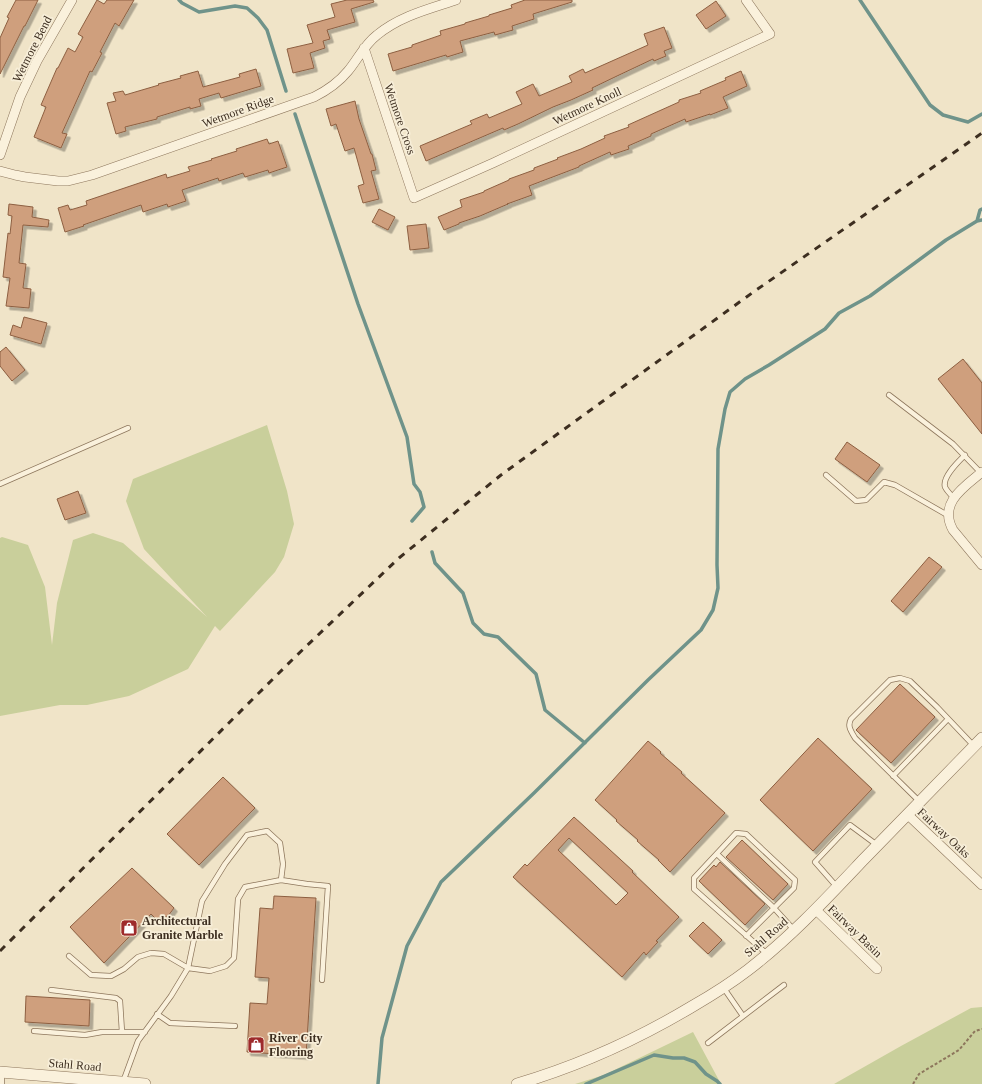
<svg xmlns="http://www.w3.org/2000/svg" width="982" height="1084" viewBox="0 0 982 1084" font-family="'Times New Roman',serif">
<defs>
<filter id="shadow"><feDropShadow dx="3.5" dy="3.5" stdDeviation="0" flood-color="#0004"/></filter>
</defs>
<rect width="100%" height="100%" fill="#f0e4c8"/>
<path fill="#c9cf9b" d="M267 425 287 491 294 524 284 557 275 572 220 631 215 626 188 669 129 696 87 705H60L0 716V538L2 537 28 545 45 587 52 645 57 603 73 540 93 533 123 543 207 617 144 549 126 501 133 479Z
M982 1007V1084H834L901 1046 971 1008Z
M693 1032 721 1084H575L604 1075Z"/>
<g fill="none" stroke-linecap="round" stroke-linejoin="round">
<path stroke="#6f938a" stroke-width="3.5" d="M179 0 182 3 199 12 235 6 247 8 258 18 267 30 286 91
M860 0 930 105 943 115 968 122 982 114
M295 114 358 304 407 437 414 484 420 492 424 507 412 521
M977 221 980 210 982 209
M432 552 435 563 463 593 473 623 484 634 498 637 536 674 545 710 585 743
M378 1084 382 1038 407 946 441 882 534 793 648 680 701 630 713 610 718 588 717 565 718 449 725 409 730 392 745 379 769 365 825 329 839 313 870 296 946 240 977 221 982 220
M586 1084 654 1055 673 1058H684L695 1062 706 1074 717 1081 720 1084"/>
</g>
<path fill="#cf9f7d" stroke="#8d5f41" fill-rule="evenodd" filter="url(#shadow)" d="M16 0H38L25 26H24L0 74V38L9 18 7 17Z
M97 0 104 4 107 0H134L119 26 115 23 100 52 102 53 92 72 90 71 62 133 67 134 61 148 34 137 46 107 41 105 57 68H58L68 48 75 52 83 37 78 34Z
M347 0H373L374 2 351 9 355 22 327 30 330 39 323 41 325 48 310 53 314 68 293 73 287 49 313 43 307 25 335 17 331 4Z
M525 0H572V2L533 14 534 19 512 26 513 30 495 35 494 32 460 41 463 52 447 57 446 55 393 71 388 54 412 47V45L441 35 440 31 465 24V23L489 16V15L512 8 511 5Z
M716 1 726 16 706 29 696 15Z
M664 27 672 48 664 51 666 56 654 61 653 59 617 76 592 88 593 90 571 100 553 107 518 124 504 130 503 128 426 161 420 146 472 124 470 121 487 114 489 118 522 104 516 92 533 84 539 96 572 82 569 76 583 69 585 73 648 45 644 34Z
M256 69 261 86 221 98 219 93 199 99 201 106 190 109V107L157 117V119L125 127 126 131 116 134 107 103 116 101 113 93 123 91 125 95 159 85 158 84 181 78 180 76 198 71 203 87 240 77 239 74Z
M741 71 747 86 723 97 728 108 710 115V114L686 122 685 119 651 134V136L628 146 629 149 611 155 610 152 579 166V167L529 186 532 195 507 204H508L480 216 459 223V224L444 230 438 217 462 207 460 200 484 192V191L509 180V179L534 170V168L558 159 557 158 581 149 605 138 604 136 629 127 628 125 679 102V100L701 93 700 91 726 80 725 78Z
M355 101 359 119 371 154H372L376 170 371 171 379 199 363 203 358 186 364 184 354 148 345 151 336 124 331 126 326 109Z
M267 139 269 144 278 141 287 167 269 173 268 170 245 177 243 173 219 181 218 178 182 190 186 201 168 207 167 204 143 212 141 205 83 225 84 226 65 232 58 208 68 205 70 210 87 205 86 201 166 174 167 178 190 171 188 167 212 160 211 159 237 151 236 149Z
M9 204 33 207 32 217 49 220 48 227 23 225 19 263 26 264 23 288 31 289 29 308 6 306 10 278 3 277 8 233 10 234 12 216 8 215Z
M379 209 395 217 388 230 372 222Z
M426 224 429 248 410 250 407 226Z
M24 317 47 323 41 344 10 335 13 325 21 328Z
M6 347 25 370 12 381 0 366V352Z
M963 359 982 383V434L938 379Z
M847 442 880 465 867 482 835 459Z
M78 491 86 513 65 520 57 499Z
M929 557 942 567 903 612 891 601Z
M900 684 935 717 891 763 856 730Z
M818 738 872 789 813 851 760 800Z
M648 741 661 752 660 753 682 772 681 773 725 813 670 872 658 860H659L637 841 638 840 616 821 617 820 595 800Z
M223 777 255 808 199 865 167 834Z
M574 817 633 871 632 872 679 917 656 941 658 942 646 955 644 952 622 977 513 877 525 864 527 866ZM569 838 628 893 616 905 558 850Z
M742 840 788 884 773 900 726 857Z
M720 862 765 904 745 925 699 881 714 865 716 867Z
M132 868 174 908 168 916 156 919 151 914 104 963 70 927Z
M274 896 316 898 306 1056 247 1052 250 1003 267 1004 269 978 255 977 260 908 273 909Z
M703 922 722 940 708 954 689 936Z
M26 996 90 1000 89 1026 25 1022Z"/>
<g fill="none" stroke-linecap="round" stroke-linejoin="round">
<g stroke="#8d765c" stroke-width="6">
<path id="service" d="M889 395 953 444 981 473
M826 475 856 501 866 500 884 482 895 485 949 516
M0 484 128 428
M953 497C950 494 947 491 945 487 942 477 958 462 965 455
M893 776 948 719
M919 801 855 738C851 731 847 726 851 719L890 680 900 678 910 681 937 707 974 746
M717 854 774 908 794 930
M281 880 307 884 328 886 322 980
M837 887 815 862 850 825 877 845
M746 936 794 888 795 880 746 834 736 833 694 878V889L767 954
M69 956 91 975 111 976 124 969 138 957 151 953 164 954 188 968 210 971 226 966 234 958 238 899 245 887 281 880 283 864 280 843 267 831 247 835 225 864 202 901 188 968 171 996 138 1041 123 1082
M723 987 743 1016
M51 990 116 998 120 1001 122 1032
M157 1014 170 1023 235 1026
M34 1031 85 1035 102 1032H145
M708 1043 784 985
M2 1084V1072"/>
</g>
<g stroke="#8d765c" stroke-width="10">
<path id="minor" d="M364 48 414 198 493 163 770 34 746 0
M0 155 20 97 37 61 72 0
M0 171 15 175 25 177 58 181H68L92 175 314 97C328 90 339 82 348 71 358 59 364 45 377 35 400 16 429 9 456 0
M982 472C964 487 938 503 953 530L982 565
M907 814 982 885
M816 910 877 969"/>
</g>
<g stroke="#8d765c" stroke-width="12">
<path id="tertiary" d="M0 1072 145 1084
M517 1084C578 1066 638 1039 693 1006 712 995 731 983 748 970 791 937 827 898 864 859 903 819 943 778 982 738"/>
</g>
<path stroke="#8d765c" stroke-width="2" stroke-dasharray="3 2" stroke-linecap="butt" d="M913 1084 919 1074 959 1050 975 1031 982 1029"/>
<use href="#service" stroke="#faf1dc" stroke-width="4.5"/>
<use href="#minor" stroke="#faf1dc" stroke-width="9"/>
<use href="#tertiary" stroke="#faf1dc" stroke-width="11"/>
<path stroke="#3d2e20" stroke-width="3" stroke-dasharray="7 7" stroke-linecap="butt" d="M0 951 295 657 399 558 501 475 752 293 982 133"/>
</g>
<defs>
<g id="shop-square" transform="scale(0.9)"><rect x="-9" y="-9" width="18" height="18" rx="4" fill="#9e2a2b" stroke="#f7eed8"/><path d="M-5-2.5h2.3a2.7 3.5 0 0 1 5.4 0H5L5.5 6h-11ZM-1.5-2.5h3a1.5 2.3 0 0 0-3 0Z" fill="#fff"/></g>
</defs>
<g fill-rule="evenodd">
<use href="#shop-square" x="129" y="928"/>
<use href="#shop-square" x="256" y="1045"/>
</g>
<g text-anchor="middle" stroke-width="3.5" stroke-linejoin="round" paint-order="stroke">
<g font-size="12" fill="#3d2e20" stroke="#f7eed8">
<text transform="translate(32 49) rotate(-63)" y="4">Wetmore Bend</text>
<text transform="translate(587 106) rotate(-25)" y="4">Wetmore Knoll</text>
<text transform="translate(238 111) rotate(-20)" y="4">Wetmore Ridge</text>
<text transform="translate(400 119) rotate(71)" y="4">Wetmore Cross</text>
<text transform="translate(944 833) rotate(43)" y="4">Fairway Oaks</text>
<text transform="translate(855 931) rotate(44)" y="4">Fairway Basin</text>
<text transform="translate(766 937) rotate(-41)" y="4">Stahl Road</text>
<text transform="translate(75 1065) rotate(5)" y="4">Stahl Road</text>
</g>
<g font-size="12" font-weight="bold" fill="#3d2e20" stroke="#f7eed8" text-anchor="start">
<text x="142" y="925">Architectural<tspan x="142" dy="14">Granite Marble</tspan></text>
<text x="269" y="1042">River City<tspan x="269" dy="14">Flooring</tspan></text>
</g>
</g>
</svg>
